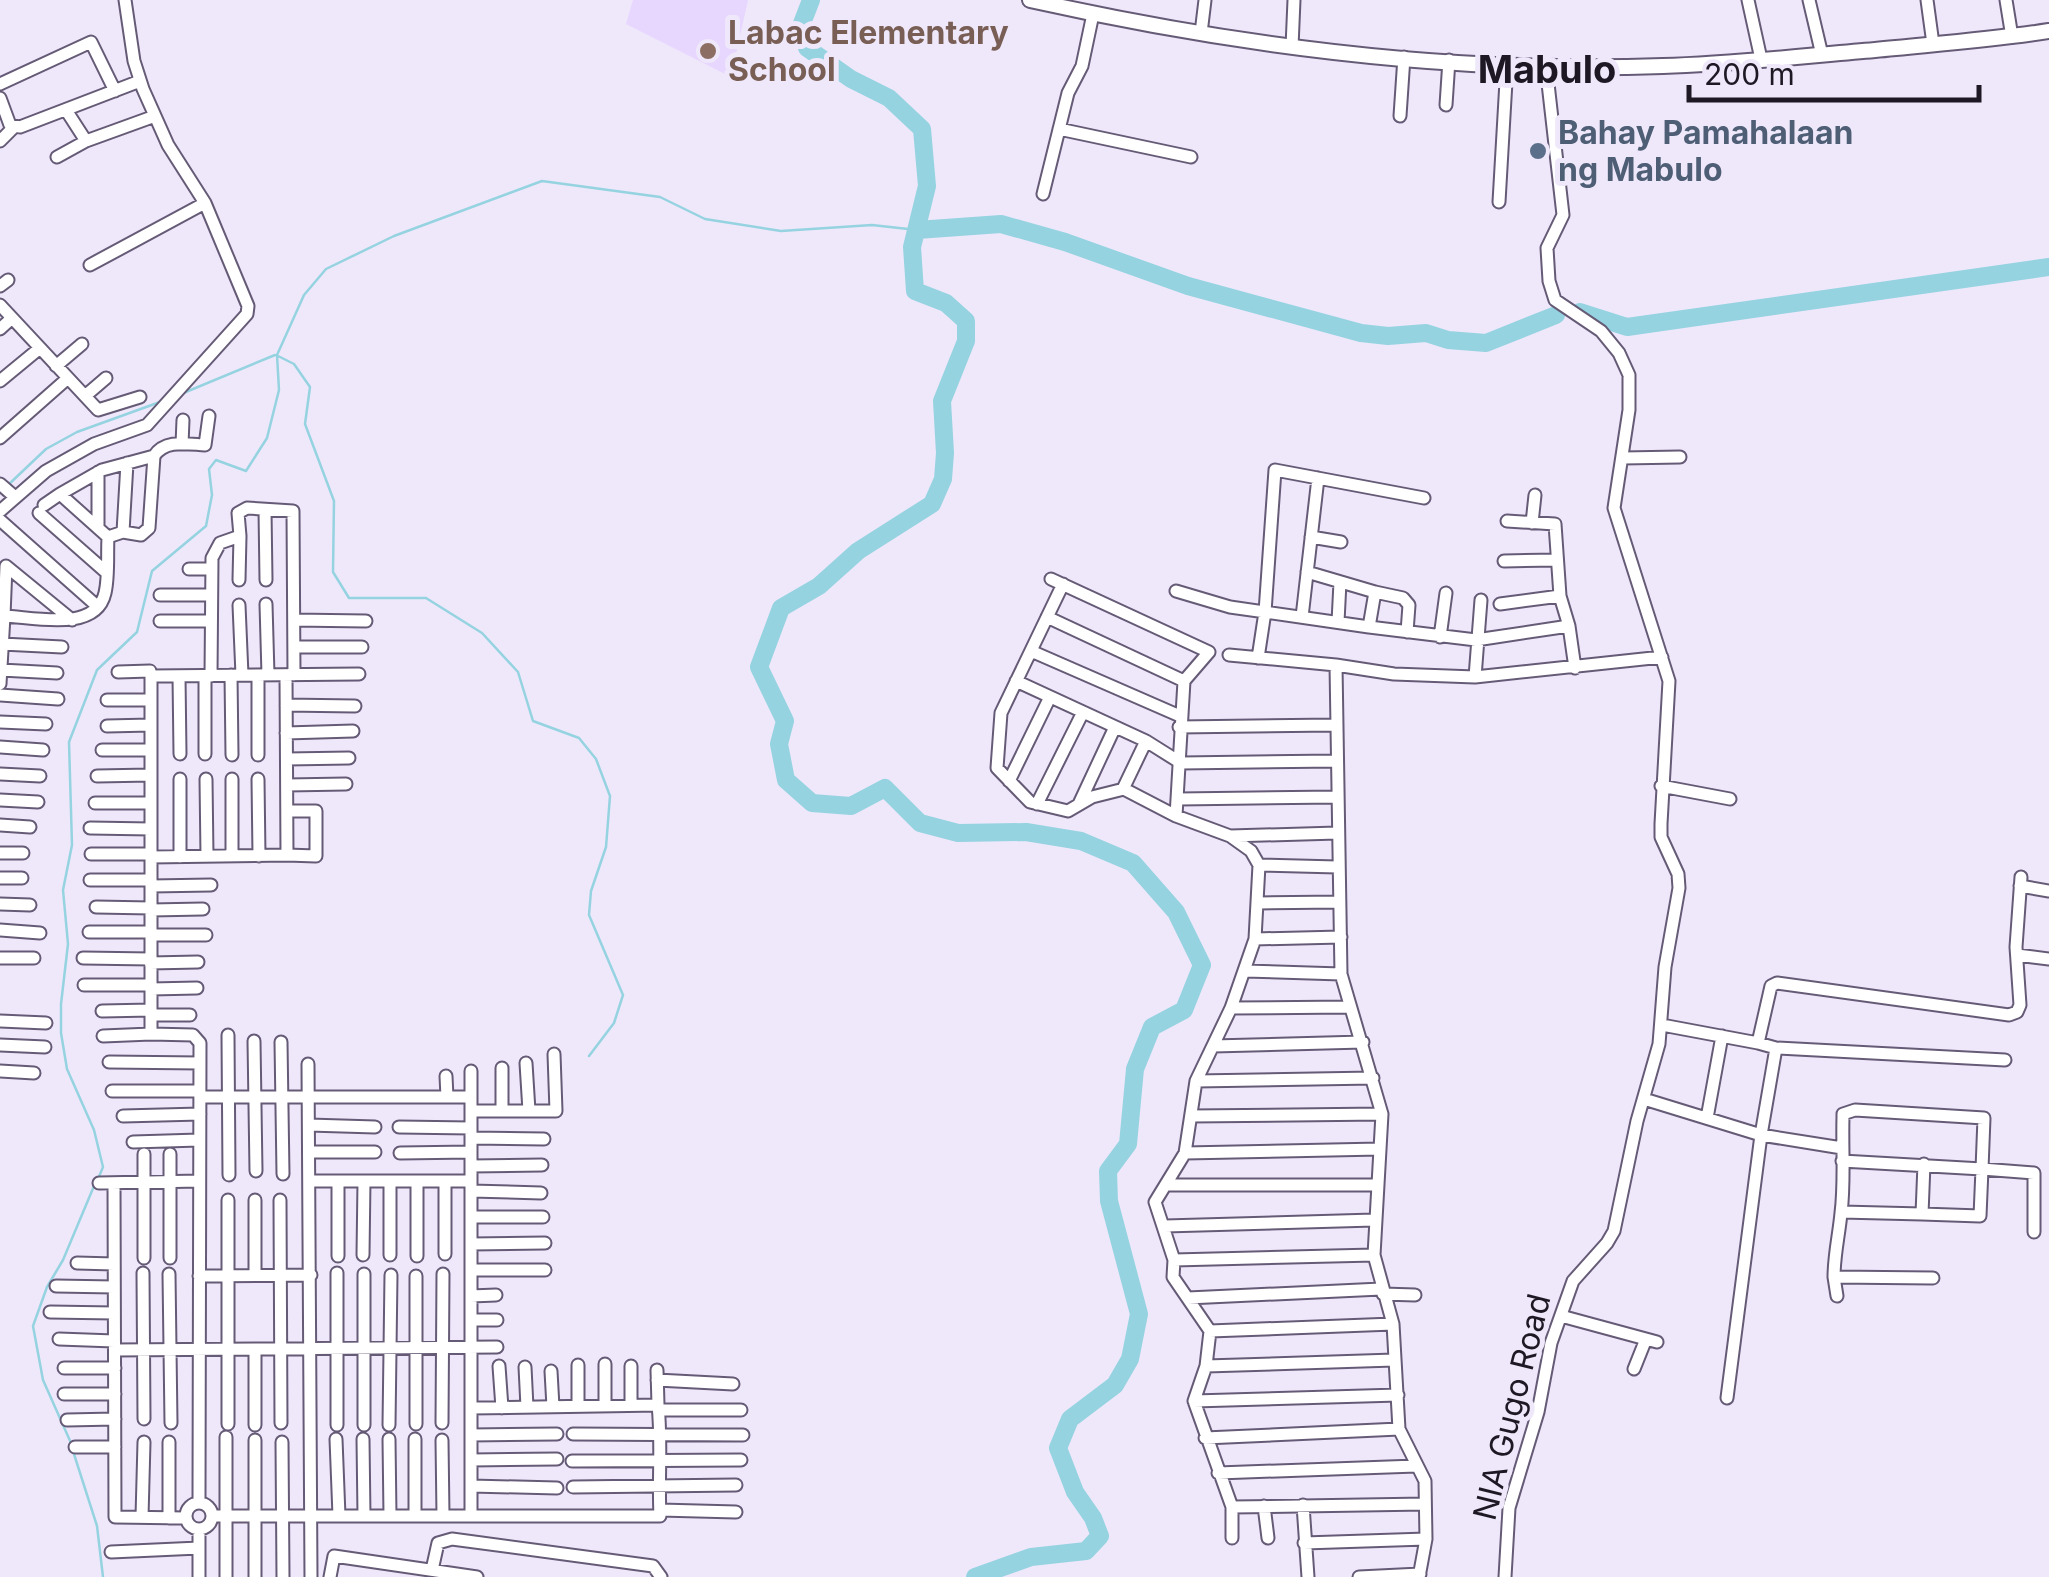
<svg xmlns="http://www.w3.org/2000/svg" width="2049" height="1577" viewBox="0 0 2049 1577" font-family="Inter,sans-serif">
<rect width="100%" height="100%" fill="#efe8fb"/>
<path fill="#e7d7fe" d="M633 0H748L731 77 626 24Z"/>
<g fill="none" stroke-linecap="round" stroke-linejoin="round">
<path stroke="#95d3e0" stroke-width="2.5" d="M278 356 294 364 310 387 305 424 334 501 333 572 349 598H426L482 633 518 672 533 721 579 738 596 759 610 796 606 847 591 891 589 915 623 995 614 1023 589 1056
M181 394 275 355
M7 486 46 449 77 432 160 402
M98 1179 103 1167 94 1130 67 1069 61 1033V1004L68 944 63 890 72 845 69 742 97 670 137 632 152 571 206 526 212 495 209 469 216 460 246 471 267 438 279 390 277 355 304 295 326 269 394 236 542 181 660 197 705 219 781 231 872 225 917 230
M71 1443 43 1380 33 1326 47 1287 63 1260 94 1186
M73 1451 97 1526 103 1577"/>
<path stroke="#95d3e0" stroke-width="18" d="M811 0 801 26 807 48 851 79 889 98 922 129 927 186 912 247 915 291 946 303 966 321V341L942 401 945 453 943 479 932 504 858 551 819 586 781 608 759 667 785 721 779 744 786 780 812 803 851 806 885 788 920 823 958 833 1026 832 1081 841 1133 863 1176 912 1202 965 1184 1010 1152 1027 1135 1069 1128 1144 1108 1171 1109 1201 1139 1314 1130 1359 1115 1385 1070 1419 1058 1448 1075 1492 1093 1518 1100 1536 1086 1551 1031 1557 975 1577
M917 230 1001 224 1065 242 1188 286 1361 333 1388 336 1426 333 1448 340 1486 343 1556 315
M1580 312 1627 327 2049 267"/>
<g stroke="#665b76" stroke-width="15">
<path id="minor" d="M1748 0 1761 59
M1809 0 1822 55
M1927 0 1933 44
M2006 0 2012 37
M1201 33 1205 0
M1292 47 1294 0
M0 84 91 42 115 91
M0 98 10 125 20 127 140 81
M1446 105 1449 60
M1400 116 1404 57
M1059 129 1191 157
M0 141 14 127
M86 141 155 116
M57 157 86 141 66 110
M1043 194 1068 93 1082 66 1093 14
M1499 202 1507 64
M90 265 205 203
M0 286 8 280
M0 305 98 410 140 397
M0 329 12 318
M56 366 82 344
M0 381 40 348
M85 396 106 378
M0 438 68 378
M182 444 183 420
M1623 458 1680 457
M98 472V528
M0 484 15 497
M44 505 60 494
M265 510 266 580
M0 511 46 471 94 444 147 425 247 314 248 306 205 203 168 145 143 89 134 61 125 0
M39 513 106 572
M0 520 97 606
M1507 521 1555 524 1560 596 1569 626 1575 668
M1532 523 1535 495
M123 532 127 463
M108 537 60 494 102 470 154 456
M1311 537 1341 542
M1504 561 1557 560
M189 569H211
M1307 572 1375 592
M1051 579 1209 652 1184 681 1176 816
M239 580 240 536
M1063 584 1001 713 997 768 1030 802 1068 811 1092 797 1124 789 1176 816 1230 836 1337 833
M1176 591 1230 607 1369 627
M160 595H211
M266 604 268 675
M1500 604 1560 596
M239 605 242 675
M4 616 6 566 72 620
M1047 617 1184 681
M1302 617 1318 478
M294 620 366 621
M160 621H211
M1338 622 1340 582
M1407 632 1409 605 1403 598 1375 592 1369 627 1476 640 1569 626
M1440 637 1446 593
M2 644 62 647
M294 647H362
M1031 651 1180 716
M1229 655 1336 665
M1258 658 1265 612 1275 470 1424 498
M1 670 57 673
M118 672 150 671 151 676
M231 675 232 755
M258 675V755
M179 676 180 754
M205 676V754
M211 676 212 558 220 543 240 536 238 513 247 508 293 511 294 675
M1475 677 1481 600
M1016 681 1146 741 1123 789
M0 684 4 616C33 617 96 633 105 593 109 576 107 555 108 537L123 532 141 535 149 528 154 456C165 439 187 444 205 445L209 416
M0 695 58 699
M107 700H151
M286 705 355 706
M0 722 46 724
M107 726 150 725
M1179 727 1334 725
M286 733 353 731
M1146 741 1181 763 1336 761
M0 747 43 750
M102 750H151
M287 759 349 758
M0 774 40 776
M97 776 150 775
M180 779V857
M206 779 207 856
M232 779V856
M258 779 259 856
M1009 781 1050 697
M287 785 346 784
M1661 786 1730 799
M1179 799 1337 797
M0 800 38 802
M95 803H151
M1037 804 1083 712
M1079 804 1115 727
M287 811H316V856L287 855
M0 825 30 827
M90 828 151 829
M1230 836 1251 851 1259 865 1255 939 1231 1008 1196 1081 1185 1153 1155 1202 1174 1260 1173 1277 1210 1331 1206 1366 1194 1401 1232 1507V1538
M0 853H23
M91 854H150
M151 857 287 855 286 675
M1259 865 1337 867
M0 878H22
M90 880H151
M151 886 211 885
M2020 886 2049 891
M1259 903 1339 902
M0 904 30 905
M96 907 151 908
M151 910 203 909
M0 930 40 933
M89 932H151
M151 935H206
M1255 939 1341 937
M2017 955 2049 959
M0 958H34
M83 958 151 959
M150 963 198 962
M1245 971 1341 974
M84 985H151
M151 989 197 988
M1231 1008 1350 1007
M102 1011 151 1010
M151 1015H190
M0 1021 46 1023
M1662 1025 1758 1043
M228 1035 229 1175
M103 1036 151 1034
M254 1041 256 1171
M281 1042 283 1174
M0 1045 45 1047
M1213 1046 1363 1042
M1776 1048 1758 1043 1771 986 1777 983 2009 1015 2017 1012 2020 1005 2016 947 2021 877
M109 1062 200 1063
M526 1063 529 1111
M308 1064 311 1577
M0 1071 34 1073
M446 1076 447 1097
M1196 1081 1373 1078
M112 1091H200
M200 1097H471V1516H660C658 1478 662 1442 658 1405L471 1408
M471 1097V1071
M1644 1099 1761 1135 1842 1148
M471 1111H556L554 1054
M502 1111V1068
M123 1116 200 1114
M1191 1116 1382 1114
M1707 1118 1722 1036
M309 1125 375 1127
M399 1127 471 1128
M471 1138 544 1139
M133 1142 199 1140
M310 1152H375
M400 1153 471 1152
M1185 1153 1380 1149
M144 1154V1258
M1842 1161 1982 1169 1984 1118 1855 1110 1843 1114V1117C1842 1149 1845 1182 1841 1213 1839 1235 1834 1255 1834 1277L1933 1278
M471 1166 542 1165
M311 1181H471
M338 1181V1256
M417 1181V1256
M445 1181V1254
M99 1183 199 1181
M114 1183 115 1517 186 1518
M1166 1185H1378
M471 1191 541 1193
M228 1200V1424
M255 1200V1275
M280 1200 281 1423
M1842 1212 1922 1214 1924 1164
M1922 1214 1980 1216 1982 1169 2034 1173V1232
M471 1217H543
M1165 1226 1374 1220
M471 1244 545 1243
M363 1255 364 1181
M390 1255V1181
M170 1258V1154
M1174 1260 1374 1255
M77 1263 114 1264
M471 1270H545
M143 1273 144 1419
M169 1274 171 1423
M364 1274V1425
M199 1276 311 1275
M416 1276V1424
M1834 1277 1837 1296
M56 1286 114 1287
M1383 1294 1415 1295
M471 1296 496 1295
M1188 1298 1381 1289
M50 1312 114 1313
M1561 1316 1657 1342
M471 1320H497
M1210 1331 1393 1324
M59 1339 114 1341
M115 1350 497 1347
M605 1364V1406
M578 1365V1406
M499 1366 502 1408
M1206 1366 1394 1360
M525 1367 527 1407
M64 1368H115
M1634 1369 1646 1339
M657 1370 658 1405
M551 1371 553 1407
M657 1380 733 1384
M64 1394H115
M1727 1398 1761 1135 1776 1048 2005 1060
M1194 1401 1398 1395
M631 1405V1366
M659 1410H741
M67 1420 115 1419
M442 1423 443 1274
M255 1425V1350
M337 1425V1273
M389 1425 391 1275
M573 1434 743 1435
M471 1435 557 1434
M226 1437V1577
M1205 1438 1399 1429
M336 1439 339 1516
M363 1439 364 1516
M389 1439 390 1516
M255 1440V1577
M442 1440 443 1516
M169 1442V1518
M282 1442 283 1577
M75 1447H115
M471 1460 557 1459
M572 1461 741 1460
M1218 1473 1416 1466
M471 1486 557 1488
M573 1487 736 1485
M199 1502 200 1043 193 1035 151 1034V676L359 674
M186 1516a13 13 0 1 1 26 0a13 13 0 1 1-26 0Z
M1303 1505 1308 1577
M1264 1506 1268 1538
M1232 1507 1425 1504
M660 1510 736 1512
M212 1516H471
M415 1516V1439
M142 1517 144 1442
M199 1529V1577
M1304 1543 1426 1539
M111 1552 199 1548
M432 1570 438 1543 452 1539 653 1566 661 1577
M330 1577 334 1556 477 1577
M1359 1577 1420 1574
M1419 1577 1426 1539 1425 1481 1399 1429 1393 1324 1374 1255 1382 1114 1341 974 1336 665 1394 674 1475 677 1662 657
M1505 1577 1509 1508 1538 1412 1551 1343 1573 1281 1607 1243 1614 1231 1637 1121 1659 1044 1665 967 1679 888 1678 874 1661 837V824L1669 681 1614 508 1629 410V375L1619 353 1601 331 1555 300 1549 281 1547 248 1563 215 1546 66"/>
</g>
<g stroke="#665b76" stroke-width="18">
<path id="major" d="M1030 0C1236 46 1451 74 1663 66 1734 64 1805 56 1875 50 1933 44 1991 40 2049 31"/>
</g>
<use href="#minor" stroke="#fff" stroke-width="11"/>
<use href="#major" stroke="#fff" stroke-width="14"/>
</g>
<circle fill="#8d6e63" stroke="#efe8fb" stroke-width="4" cx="708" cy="51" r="10"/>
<circle fill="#5c6f8a" stroke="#efe8fb" stroke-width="4" cx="1538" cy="151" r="10"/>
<g text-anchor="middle" stroke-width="10" stroke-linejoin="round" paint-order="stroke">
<g font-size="32" font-weight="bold" fill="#785e54" stroke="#efe8fb" text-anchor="start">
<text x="728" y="44">Labac Elementary<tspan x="728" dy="37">School</tspan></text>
</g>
<g font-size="32" font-weight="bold" fill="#4e5e75" stroke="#efe8fb" text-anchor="start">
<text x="1558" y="144">Bahay Pamahalaan<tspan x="1558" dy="37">ng Mabulo</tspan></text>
</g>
<g font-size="32" fill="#1d1823" stroke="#efe8fb">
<text transform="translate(1512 1407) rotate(-76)" y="11">NIA Gugo Road</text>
</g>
<g font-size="38" font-weight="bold" fill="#1d1823" stroke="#efe8fb">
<text x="1547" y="83">Mabulo</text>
</g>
</g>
<path d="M1689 85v15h290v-15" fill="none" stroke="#1d1823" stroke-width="5"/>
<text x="1704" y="85" font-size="30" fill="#1d1823" stroke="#efe8fb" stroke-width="8" paint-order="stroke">200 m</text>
</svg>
